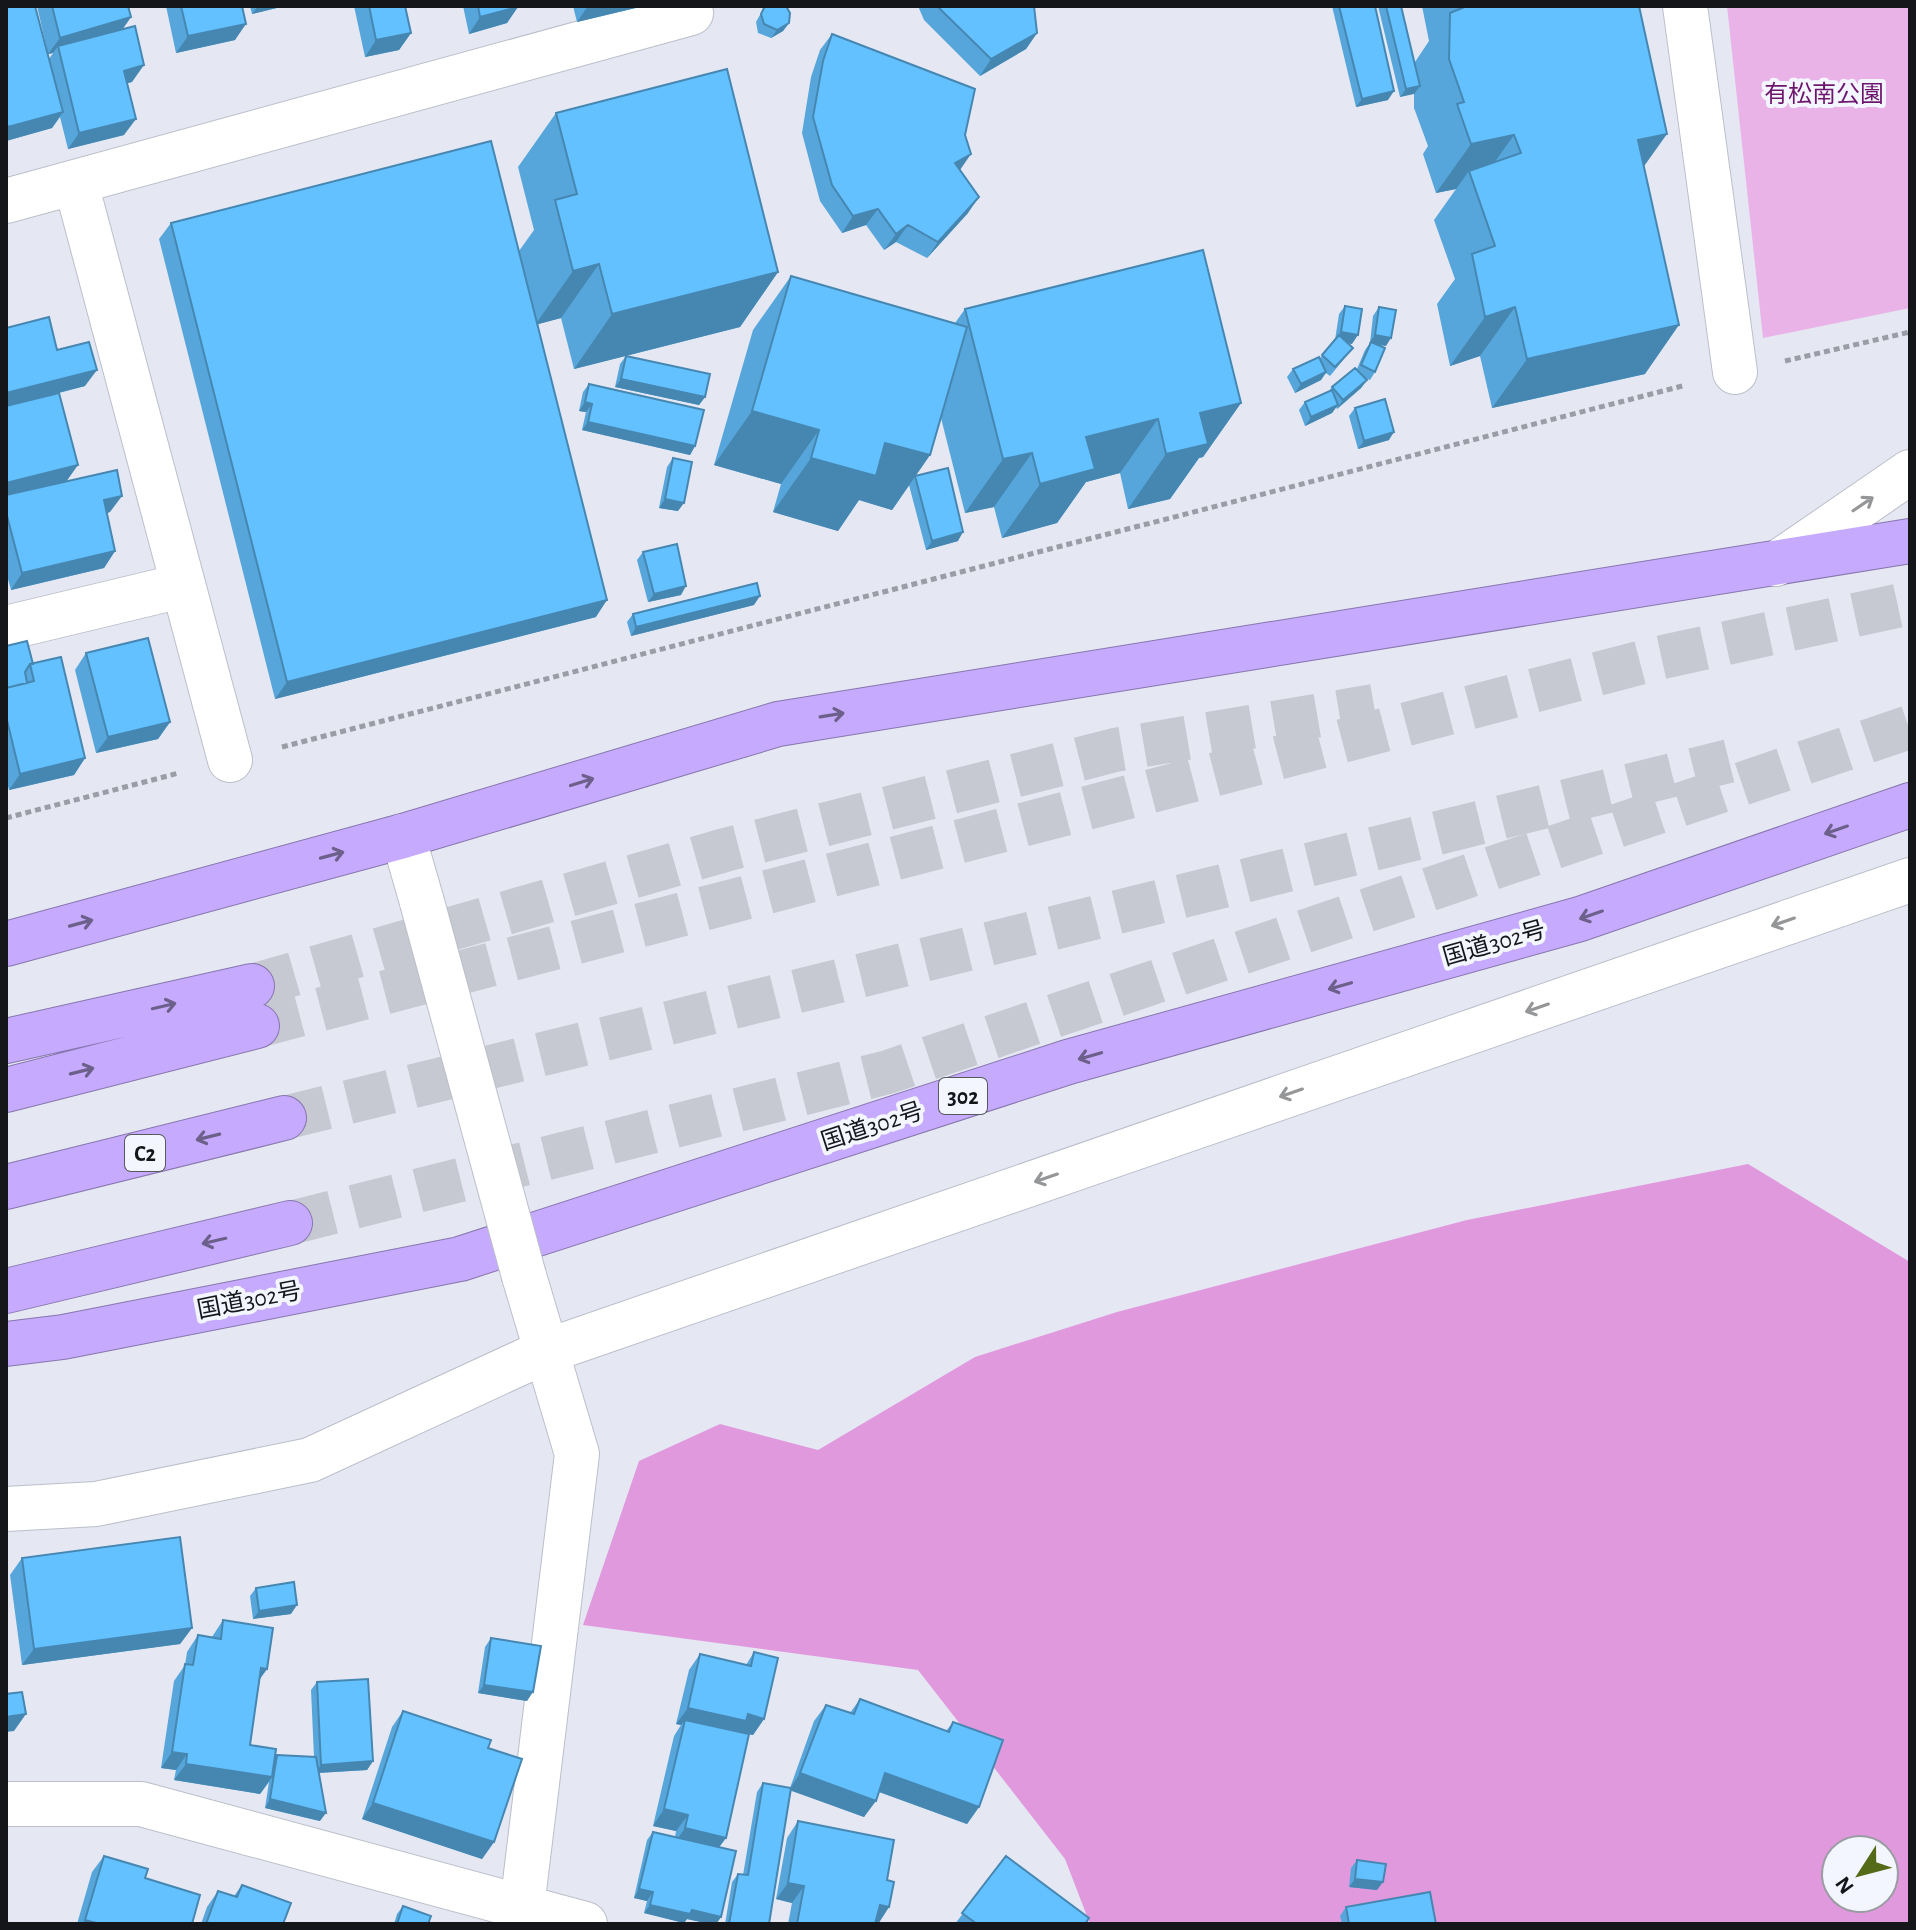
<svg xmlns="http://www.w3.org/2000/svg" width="1916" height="1930" viewBox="0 0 1916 1930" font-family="'Alegreya Sans','Noto Sans JP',sans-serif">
<rect width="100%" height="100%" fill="#e5e8f3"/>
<path fill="#eab3e7" d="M1727 6H1910V308L1763 338Z"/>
<path fill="#e199de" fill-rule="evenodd" d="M1748 1164 1910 1262V1924H1090L1065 1859 918 1670 583 1625 639 1461 720 1424 818 1450 975 1357 1117 1312 1467 1220ZM1836 1850H1884V1898H1836Z"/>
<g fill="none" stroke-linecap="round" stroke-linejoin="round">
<path stroke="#c6c8d2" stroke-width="44" stroke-dasharray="44 22" stroke-linecap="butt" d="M252 986 725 850 1115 750 1374 706
M257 1026 1658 658 1910 603
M284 1118 1729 761
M290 1223 888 1072 1910 727"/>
<g stroke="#bbbfc9" stroke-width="46">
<path id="minor" d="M1685 6 1735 372
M76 184 230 760
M6 201 691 13 690 6
M1776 564 1910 472
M6 628 181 586
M403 836 422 902
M6 1509 96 1504 310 1460 544 1352 1910 880
M6 1804H141L522 1907 577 1454 524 1276
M522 1907 585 1924"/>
</g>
<g stroke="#8776ad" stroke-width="46">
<path id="highway" d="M6 944 403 836 778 724 1910 541
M6 1041 252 986
M6 1090 257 1026
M6 1187 284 1118
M6 1291 290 1223
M6 1344 63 1337 460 1259 1068 1062 1580 919 1910 805"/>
</g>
<path stroke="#9a9da5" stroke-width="5" stroke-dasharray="6 4" stroke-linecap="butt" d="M1785 361 1910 332
M282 747 1686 385
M6 818 179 773"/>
<use href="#minor" stroke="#fff" stroke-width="44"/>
<use href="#highway" stroke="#c5aafd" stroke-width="44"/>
<g stroke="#bbbfc9" stroke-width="46" stroke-linecap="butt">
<path id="minor-bridge" d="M422 902 524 1276"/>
</g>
<use href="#minor-bridge" stroke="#fff" stroke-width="44"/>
</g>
<path fill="#56a6db" d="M6 6 49 59 53 53 48 54 37 6H128L131 17 122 30 132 82 127 83 124 135 68 149 60 117 52 128 6 141Z
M166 6H242L235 40 176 53Z
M250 6H285L252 14Z
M354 6H405L411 33 399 50 365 57Z
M463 6H518L507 23 469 34Z
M573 6H644L577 22Z
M765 6 789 23 783 31 771 38 758 33 756 22Z
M918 6H1034L1037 33 1026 49 980 76 924 20Z
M1332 6H1375L1388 100 1356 107Z
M1378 6H1401L1415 65V62L1429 41 1422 6H1639L1644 166 1645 374 1492 408 1480 356 1450 366 1437 304 1455 279 1434 220 1456 189 1436 193 1423 154 1428 146 1414 108V93L1400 97Z
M832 34 965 135 960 170 968 213 927 258 896 242 884 250 866 225 842 233 820 201 802 133 811 77 820 50Z
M556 113 778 272 740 327 574 369 561 318 538 324 596 617 275 699 159 239 171 223 519 251 534 230 518 167Z
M791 276 955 323 965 309 1241 403 1203 457 1199 458 1170 499 1128 509 1120 473 1086 482 1057 523 1002 538 994 507 965 513 941 418 930 455 892 510 859 500 838 531 773 512 781 484 714 465 753 330Z
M1345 306 1352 344 1348 343 1353 348 1330 376 1326 373 1321 380 1295 393 1287 377 1293 369 1320 358 1335 340 1339 314Z
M1379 307 1386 346 1379 345 1375 372 1370 380 1365 378 1367 380 1361 388 1337 409 1336 407 1332 413 1305 426 1299 410 1305 402 1329 391 1332 387 1357 369 1365 350 1370 343 1373 316Z
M6 328 57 350 85 386 59 393 66 482 110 512 107 513 115 551 104 568 11 590 6 572Z
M626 356 705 397 699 405 615 387 620 364Z
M589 384 695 446 690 455 582 430 586 412 579 411 583 392Z
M1355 408 1389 440 1358 449 1349 416Z
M673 458 678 511 659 508 667 467Z
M915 476 958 541 926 550 909 485Z
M643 552 681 595 648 602 637 560Z
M754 605 631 636 627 622 633 614Z
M6 646 33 664 85 758 74 775 9 790 6 779Z
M86 653 170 722 158 739 96 753 75 670Z
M22 1558 192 1628 180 1644 22 1665 10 1575Z
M256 1588 291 1614 253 1619 250 1596Z
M223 1620 267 1669 260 1679 250 1745 275 1759 277 1755 314 1757 311 1690 317 1682 373 1761 367 1770 319 1773 320 1821 265 1808 269 1782 260 1794 174 1780 176 1770 161 1768 174 1681 185 1665 187 1652 198 1635 212 1637Z
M491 1638 527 1701 478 1693 485 1647Z
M754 1652 764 1719 753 1735 738 1732 726 1838 719 1847 721 1917 716 1924H710L687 1919 684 1923 644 1913 647 1901 634 1898 647 1840 653 1832 675 1837 676 1831 653 1826 674 1736 681 1725 676 1724 689 1670 700 1654 746 1665Z
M860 1699 946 1731 953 1722 979 1807 967 1824 879 1792 864 1817 791 1790 769 1924H725L732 1882 738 1874 743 1875 757 1792 763 1783 790 1788 814 1721 826 1705 850 1713Z
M403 1711 488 1748 494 1842 482 1859 362 1819 392 1727Z
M798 1821 887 1880 889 1907 878 1924H788L792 1903 776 1899 787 1838Z
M104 1856 145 1878 192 1924H77L92 1872Z
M1006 1856 1085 1924H955Z
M1357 1860 1377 1890 1349 1887 1351 1868Z
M242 1885 283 1924H201L207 1907 218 1891 234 1896Z
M403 1906 428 1924H394L397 1914Z
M1346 1907 1436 1924H1342L1340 1916Z"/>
<path fill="#4687b2" d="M258 6H285L252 14Z
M588 6H644L577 22Z
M518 7 507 23 469 34 480 17Z
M131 17 119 34 58 46 53 53 48 54 60 38Z
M789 23 783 31 771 38 777 30Z
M246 24 235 40 176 53 188 36Z
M411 33 399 50 365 57 376 40Z
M1037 33 1026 49 980 76 991 59Z
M144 65 132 82 113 87 124 71Z
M1420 86 1414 94 1400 97 1406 89Z
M1394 91 1388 100 1356 107 1362 99Z
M63 112 52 128 6 141V129L8 127Z
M136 119 124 135 68 149 79 133Z
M1667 134 1632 183 1638 140Z
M1514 135 1479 184 1469 171 1456 189 1436 193 1471 144Z
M971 154 960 170 955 163Z
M979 197 968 213 927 258 938 242Z
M878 209 866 225 842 233 853 216Z
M908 225 896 242 884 250 896 234Z
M599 264 561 318 535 325 573 271Z
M778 272 740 327 574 369 612 314Z
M1515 307 1480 356 1450 366 1485 317Z
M1679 325 1645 374 1492 408 1527 359Z
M1341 332 1358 335 1352 344 1335 341Z
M1375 335 1391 338 1386 346 1369 343Z
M97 370 85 386 6 406V393Z
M1326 372 1321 380 1295 393 1301 384Z
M621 379 705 397 699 405 615 387Z
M1367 380 1361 388 1337 409 1343 400Z
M585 402 592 404 586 412 579 411Z
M1241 403 1203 457 1199 458 1170 499 1128 509 1166 454 1200 413Z
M1338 405 1332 413 1305 426 1311 417Z
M752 411 819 430 781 484 714 465Z
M1158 419 1120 473 1086 482 1057 523 1002 538 1040 484 1086 437Z
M588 422 695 446 690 455 582 430Z
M1394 432 1389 440 1358 449 1364 441Z
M885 443 930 455 892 510 859 500 838 531 773 512 811 458Z
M1032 453 994 507 965 513 1003 459Z
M78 465 66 482 6 496V483Z
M122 496 110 512 93 517 104 500Z
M665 499 684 503 678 511 659 508Z
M963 532 958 541 926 550 932 541Z
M115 551 104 568 11 590 22 573Z
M686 586 681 595 648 602 654 594Z
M760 596 754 605 631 636 636 627Z
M607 600 596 617 275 699 287 682Z
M170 722 158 739 96 753 108 737Z
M85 758 74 775 9 790 20 774Z
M297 1605 291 1614 253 1619 259 1611Z
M192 1628 180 1644 22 1665 34 1649Z
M261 1668 267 1669 255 1685Z
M484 1685 533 1692 527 1701 478 1693Z
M688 1708 748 1714 764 1719 753 1735 685 1720 681 1725 676 1724Z
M26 1714 14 1731 6 1732V1717Z
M172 1752 187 1754 176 1770 161 1768Z
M373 1761 367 1770 315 1773 321 1765Z
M186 1764 272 1777 260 1794 174 1780Z
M800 1773 876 1801 864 1817 789 1790Z
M885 1773 979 1807 967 1824 874 1790Z
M270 1799 326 1813 320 1821 265 1808Z
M373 1803 494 1842 482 1859 362 1819Z
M664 1809 688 1815 676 1831 653 1826Z
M685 1828 726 1838 714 1854 674 1844Z
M1355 1879 1383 1882 1377 1890 1349 1887Z
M788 1883 804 1886 792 1903 776 1899Z
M639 1889 653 1892 647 1901 634 1898Z
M650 1905 692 1910 721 1917 716 1924H710L687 1919 684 1923 644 1913Z
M880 1905 889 1907 878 1924 869 1922Z
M85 1920 100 1924H82Z"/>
<path fill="#64c1ff" stroke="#4687b2" stroke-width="2" d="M6 6H35L63 112 8 127 6 121Z
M52 6H128L131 17 60 38Z
M181 6H242L246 24 188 36Z
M369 6H405L411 33 376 40Z
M478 6H518V7L480 17Z
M765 6H786L790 13 789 23 777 30 764 24 761 14Z
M937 6H1034L1037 33 991 59Z
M1339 6H1375L1394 91 1362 99Z
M1386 6H1401L1420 86 1406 89Z
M1467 6H1639L1667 134 1638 140 1679 325 1527 359 1515 307 1485 317 1472 254 1495 246 1469 171 1521 153 1514 135 1471 144 1457 104 1464 102 1449 59 1450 13Z
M135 26 144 65 124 71 136 119 79 133 58 46Z
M832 34 975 89 965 135 971 154 955 163 979 197 938 242 908 225 896 234 878 209 853 216 832 185 813 117 823 61Z
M727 69 778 272 612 314 599 264 573 271 555 200 577 194 556 113Z
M491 141 607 600 287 682 171 223Z
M1203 250 1241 403 1200 413 1208 444 1166 454 1158 419 1086 437 1095 469 1040 484 1032 453 1003 459 965 309Z
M791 276 967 327 930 455 885 443 876 476 811 458 819 430 752 411Z
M1345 306 1362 309 1358 335 1341 332Z
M1379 307 1396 310 1391 338 1375 335Z
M49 317 57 350 89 342 97 370 6 393V328Z
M1339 335 1353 348 1335 367 1322 355Z
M1371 342 1385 348 1375 372 1361 365Z
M626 356 710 374 705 397 621 379Z
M1319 357 1326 372 1301 384 1293 369Z
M1355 368 1367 380 1343 400 1332 387Z
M589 384 704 410 695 446 588 422 592 404 585 402Z
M1332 390 1338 405 1311 417 1305 402Z
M59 393 78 465 6 483V406Z
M1385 399 1394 432 1364 441 1355 408Z
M673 458 692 462 684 503 665 499Z
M948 468 963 532 932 541 915 476Z
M117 470 122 496 104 500 115 551 22 573 6 512V495Z
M677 544 686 586 654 594 643 552Z
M757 583 760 596 636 627 633 614Z
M148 638 170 722 108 737 86 653Z
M27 641 33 664H30L25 672 27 683 6 688V646Z
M61 657 85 758 20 774 6 716V688L34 681 30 664Z
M180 1537 192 1628 34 1649 22 1558Z
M294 1582 297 1605 259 1611 256 1588Z
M223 1620 273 1628 267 1669 261 1668 250 1745 276 1749 272 1777 186 1764 187 1754 172 1752 185 1664 193 1665 198 1635 221 1639Z
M491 1638 541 1646 533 1692 484 1685Z
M754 1652 778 1658 764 1719 748 1714 746 1721 688 1708 700 1654 751 1666Z
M368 1679 373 1761 321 1765 317 1682Z
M22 1692 26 1714 6 1717V1694Z
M860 1699 949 1732 953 1722 1003 1740 979 1807 885 1773 876 1801 800 1773 826 1705 854 1714Z
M403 1711 491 1740 488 1748 522 1759 494 1842 373 1803Z
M685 1720 749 1734 726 1838 685 1828 688 1815 664 1809Z
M277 1755 316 1757 326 1813 270 1799Z
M763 1783 791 1788 769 1924H729L738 1874 748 1875Z
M798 1821 894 1840 887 1880 894 1882 889 1907 880 1905 875 1924H797L804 1886 788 1883Z
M653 1832 736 1851 721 1917 692 1910 690 1914 650 1905 653 1892 639 1889Z
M104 1856 148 1869 145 1878 200 1895 192 1924H100L85 1920Z
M1006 1856 1089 1918 1085 1924H977L962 1913Z
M1357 1860 1386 1864 1383 1882 1355 1879Z
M242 1885 291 1903 283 1924H206L218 1891 237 1897Z
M1430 1892 1436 1924H1349L1346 1907Z
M403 1906 431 1916 428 1924H397Z"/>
<defs><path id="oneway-shaft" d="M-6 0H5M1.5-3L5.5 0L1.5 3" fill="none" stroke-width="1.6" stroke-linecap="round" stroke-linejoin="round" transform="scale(2)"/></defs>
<g stroke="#959698">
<use href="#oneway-shaft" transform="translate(1863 504) rotate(-34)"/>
<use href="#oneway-shaft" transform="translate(1783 922) rotate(161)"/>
<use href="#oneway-shaft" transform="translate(1537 1008) rotate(161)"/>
<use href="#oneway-shaft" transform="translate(1291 1093) rotate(161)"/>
<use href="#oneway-shaft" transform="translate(1046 1178) rotate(161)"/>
</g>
<g stroke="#6c608b">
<use href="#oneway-shaft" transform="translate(832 715) rotate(-9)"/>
<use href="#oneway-shaft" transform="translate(582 782) rotate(-17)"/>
<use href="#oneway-shaft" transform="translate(1836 830) rotate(161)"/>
<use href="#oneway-shaft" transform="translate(332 855) rotate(-15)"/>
<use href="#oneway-shaft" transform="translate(1591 915) rotate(161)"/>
<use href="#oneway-shaft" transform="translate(81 923) rotate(-15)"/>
<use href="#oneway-shaft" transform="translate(1340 986) rotate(164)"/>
<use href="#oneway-shaft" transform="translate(164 1006) rotate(-13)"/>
<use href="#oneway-shaft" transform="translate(1090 1056) rotate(164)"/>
<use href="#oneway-shaft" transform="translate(82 1071) rotate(-14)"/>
<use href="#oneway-shaft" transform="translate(208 1137) rotate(166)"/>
<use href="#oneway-shaft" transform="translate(214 1241) rotate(167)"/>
</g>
<g text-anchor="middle" stroke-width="8" stroke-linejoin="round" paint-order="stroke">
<g fill="#f3f6fe" stroke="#57595e" stroke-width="2">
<rect x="939" y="1078" width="48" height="36" rx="6"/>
<rect x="125" y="1135" width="40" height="36" rx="6"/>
</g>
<g font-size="22" font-weight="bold" fill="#141619">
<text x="963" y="1104">302</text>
<text x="145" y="1161">C2</text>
</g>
<g font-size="24" fill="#6c156b" stroke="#f3f6fe">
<text x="1824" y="102">有松南公園</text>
</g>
<g font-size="24" fill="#141619" stroke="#f3f6fe">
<text transform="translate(1494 943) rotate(-16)" y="8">国道302号</text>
<text transform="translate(872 1126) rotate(-18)" y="8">国道302号</text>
<text transform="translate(249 1300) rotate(-11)" y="8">国道302号</text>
</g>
</g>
<rect width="1916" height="1930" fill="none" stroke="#141619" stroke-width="16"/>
<g transform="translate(1860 1874) rotate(234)"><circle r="38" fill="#f3f6fe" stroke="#9a9ca2" stroke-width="2"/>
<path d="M0-6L14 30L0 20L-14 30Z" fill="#556a18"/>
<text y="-12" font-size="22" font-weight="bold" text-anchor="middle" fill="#141619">N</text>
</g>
</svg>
